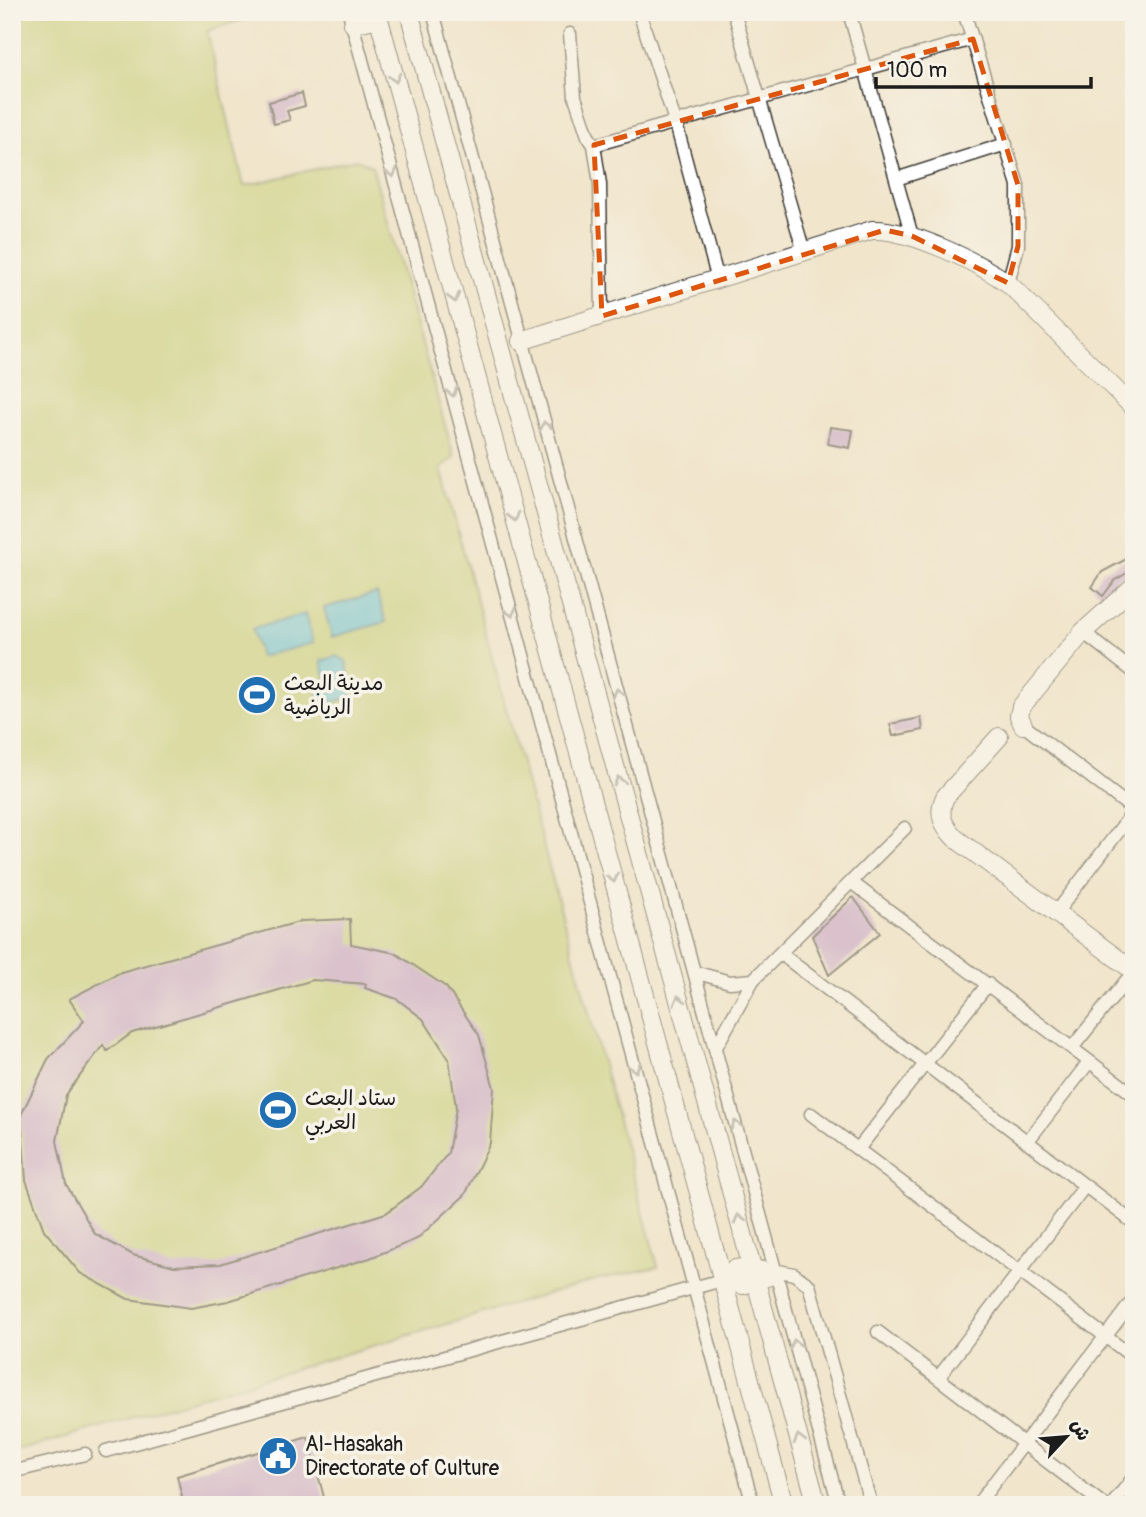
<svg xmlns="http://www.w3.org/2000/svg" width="1146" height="1517" viewBox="0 0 1146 1517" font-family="Pangolin,'Playpen Sans Arabic',sans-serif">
<rect width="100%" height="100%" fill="#f7f3e8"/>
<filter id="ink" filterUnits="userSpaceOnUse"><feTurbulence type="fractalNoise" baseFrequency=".0143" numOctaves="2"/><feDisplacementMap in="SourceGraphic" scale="14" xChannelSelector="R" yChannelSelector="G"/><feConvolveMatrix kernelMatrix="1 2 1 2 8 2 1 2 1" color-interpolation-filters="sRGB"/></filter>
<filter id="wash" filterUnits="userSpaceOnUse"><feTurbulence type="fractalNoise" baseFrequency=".00686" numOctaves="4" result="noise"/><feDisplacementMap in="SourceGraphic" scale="28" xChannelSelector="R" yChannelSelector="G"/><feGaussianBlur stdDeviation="1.57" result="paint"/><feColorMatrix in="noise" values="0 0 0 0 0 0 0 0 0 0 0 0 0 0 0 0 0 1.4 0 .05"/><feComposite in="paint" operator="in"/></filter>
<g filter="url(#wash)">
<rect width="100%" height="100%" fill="#f1e5cc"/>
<path fill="#c0cf72" stroke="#6e7647" stroke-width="2" d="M12 12H268L207 31 244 186 357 159 372 166 454 457 441 469 658 1267 595 1280 12 1453Z"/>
<path fill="#5ec3db" stroke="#3d707c" stroke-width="2" d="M1118 12H1134V40L1118 13Z
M377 593 386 622 332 637 324 608Z
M305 614 313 643 260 657 252 629Z
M337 656 346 661 353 690 350 698 327 704 320 699 317 689 321 682 338 674 325 676 321 661Z"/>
<g id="blocks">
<path fill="#be96cd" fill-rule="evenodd" d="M302 93 305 106 287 111 290 120 274 124 269 102Z
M830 427 853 430 850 448 828 444Z
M1134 555V569L1115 580 1103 596 1092 587 1102 572Z
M921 718 923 730 893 736 890 724Z
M853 897 880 933 829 975 812 936Z
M350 919 351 944 395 953 446 987 479 1035 494 1088 490 1143 465 1195 417 1239 370 1258 228 1301 191 1308 128 1299 80 1273 44 1230 26 1180 21 1115 48 1059 84 1021 69 999 121 972 302 921ZM313 980 366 984 365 988 397 999 423 1019 449 1059 456 1108 448 1153 421 1187 386 1213 220 1264 174 1266 133 1255 95 1234 66 1184 57 1141 66 1095 103 1045 107 1051 132 1033Z
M308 1437 326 1505H184L177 1476Z"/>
</g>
</g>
<g filter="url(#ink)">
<use href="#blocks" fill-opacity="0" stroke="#3c3a36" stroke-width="2"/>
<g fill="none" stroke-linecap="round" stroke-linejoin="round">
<g stroke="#3c3a36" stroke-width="15">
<path id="street" d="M349 12 753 1505
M433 12 839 1505
M639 12 676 124 718 280
M734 12 804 252
M849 12 912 236
M964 12 1018 185V246L1008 283
M570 34 575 97 588 136 594 145 600 184 602 316
M594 145 973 39
M896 179 1006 144
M1083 632 1134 672
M1023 725 1134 810
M851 882 1134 1095
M1056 913 1134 811
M781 954 1134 1223
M694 972 730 982 753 980 715 1049
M753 980 905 828
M1072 1048 1134 971
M811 1114 1134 1358
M1027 1142 1089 1062
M858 1149 988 984
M752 1266 794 1274 809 1285 871 1505
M878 1332 1104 1505
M938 1378 1085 1186
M106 1451 722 1280
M12 1472 85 1454
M977 1505 1134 1299
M1112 1505 1134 1477"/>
</g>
<g stroke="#3c3a36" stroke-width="20">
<path id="secondary" d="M377 12 784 1505
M409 12 817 1505
M353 24 378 18
M521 341 872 230C908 228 977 262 1008 283L1134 408
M1023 725 1019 716 1021 707 1083 632 1134 586
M999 737 945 797C937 814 943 825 955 838L1134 971
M752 1266 735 1269 722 1280 743 1285 776 1274"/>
</g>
<use href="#street" stroke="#fff" stroke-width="12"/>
<use href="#secondary" stroke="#fff" stroke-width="18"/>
</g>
<defs><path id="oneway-chevron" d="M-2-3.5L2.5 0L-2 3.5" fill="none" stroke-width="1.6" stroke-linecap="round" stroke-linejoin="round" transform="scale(1.75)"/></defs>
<g stroke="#999">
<use href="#oneway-chevron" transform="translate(395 78) rotate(75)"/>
<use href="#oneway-chevron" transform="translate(392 173) rotate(75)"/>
<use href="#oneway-chevron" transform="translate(454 298) rotate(75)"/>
<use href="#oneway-chevron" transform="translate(452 392) rotate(75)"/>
<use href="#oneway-chevron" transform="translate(545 426) rotate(-105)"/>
<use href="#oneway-chevron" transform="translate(514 517) rotate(75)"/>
<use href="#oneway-chevron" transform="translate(511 612) rotate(75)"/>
<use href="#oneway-chevron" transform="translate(618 693) rotate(-105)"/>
<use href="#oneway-chevron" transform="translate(619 781) rotate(-105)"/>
<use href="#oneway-chevron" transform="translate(613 878) rotate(75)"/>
<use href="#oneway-chevron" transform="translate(679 1000) rotate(-105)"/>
<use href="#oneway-chevron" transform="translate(635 1068) rotate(75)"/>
<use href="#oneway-chevron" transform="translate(736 1125) rotate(-105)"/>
<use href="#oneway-chevron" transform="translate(739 1219) rotate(-105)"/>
<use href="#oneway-chevron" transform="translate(795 1344) rotate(-105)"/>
<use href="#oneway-chevron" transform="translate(799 1439) rotate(-105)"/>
</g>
</g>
<path d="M0 0H1146V1517H0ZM973 39 1018 185V246L1008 283 912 236 885 230 602 316 594 145Z" fill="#f1e5cc" fill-opacity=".55" fill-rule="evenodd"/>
<path fill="none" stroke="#de560d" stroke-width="5" stroke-dasharray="14 9" stroke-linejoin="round" d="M973 39 1018 185V246L1008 283 912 236 885 230 602 316 594 145Z"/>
<defs>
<g id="stadium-disc" transform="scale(2.0125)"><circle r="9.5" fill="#1f6fb2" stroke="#f7f3e8"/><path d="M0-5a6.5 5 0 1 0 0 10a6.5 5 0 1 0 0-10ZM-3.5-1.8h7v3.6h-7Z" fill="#fff"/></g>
<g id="civic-disc" transform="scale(2.0125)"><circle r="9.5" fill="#1f6fb2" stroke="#f7f3e8"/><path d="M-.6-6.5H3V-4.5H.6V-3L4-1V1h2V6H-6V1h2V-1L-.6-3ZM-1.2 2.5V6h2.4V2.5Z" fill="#fff"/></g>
</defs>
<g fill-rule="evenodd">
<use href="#stadium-disc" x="257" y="695"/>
<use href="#stadium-disc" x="278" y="1110"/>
<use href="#civic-disc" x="278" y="1456"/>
</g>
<g text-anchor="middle" stroke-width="7" stroke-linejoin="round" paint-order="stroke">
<g font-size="21" fill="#1c1c1c" stroke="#f7f3e8" text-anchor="start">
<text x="284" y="690">مدينة البعث<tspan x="284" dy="24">الرياضية</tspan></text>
<text x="305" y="1105">ستاد البعث<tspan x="305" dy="24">العربي</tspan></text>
<text x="305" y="1451">Al-Hasakah<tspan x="305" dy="24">Directorate of Culture</tspan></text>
</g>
</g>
<rect width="1146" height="1517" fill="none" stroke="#f7f3e8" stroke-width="42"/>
<g transform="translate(1066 1437) rotate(64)" stroke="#f7f3e8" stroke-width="5" paint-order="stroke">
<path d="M0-5L12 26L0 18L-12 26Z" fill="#1c1c1c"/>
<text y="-10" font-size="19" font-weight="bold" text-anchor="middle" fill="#1c1c1c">ش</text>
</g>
<path d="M876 77v10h215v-10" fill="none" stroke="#1c1c1c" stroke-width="3.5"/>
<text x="887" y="77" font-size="21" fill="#1c1c1c" stroke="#f7f3e8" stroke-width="5" paint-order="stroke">100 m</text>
</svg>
